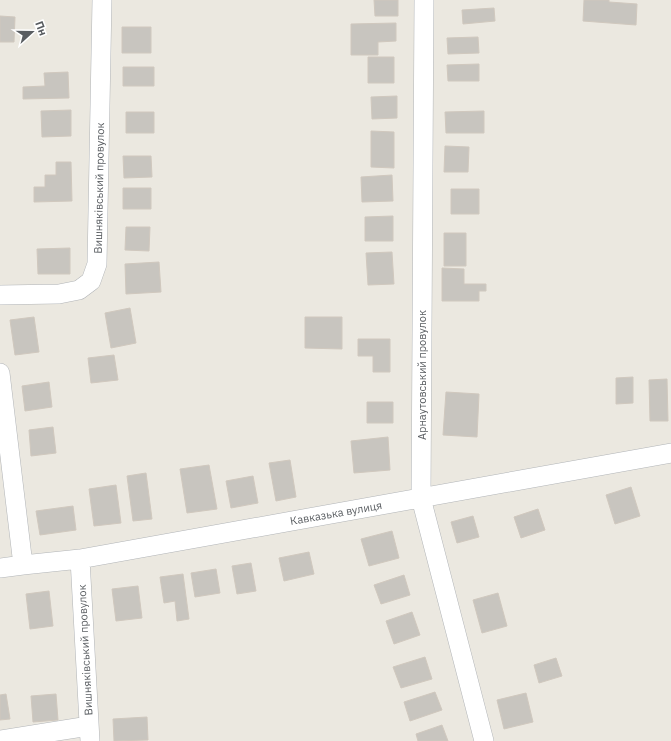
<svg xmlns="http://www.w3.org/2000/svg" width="671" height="741" viewBox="0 0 671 741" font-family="'IBM Plex Sans',sans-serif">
<rect width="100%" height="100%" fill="#ebe8e0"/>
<path fill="#c8c5bf" stroke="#d0c8be" d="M374 0H398V16H375Z
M584 0H609V2L637 4 636 25 583 21Z
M494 8 495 21 463 24 462 10Z
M0 16 15 17 14 42H0Z
M396 23V41L378 42V55H351V24Z
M122 27H151V53H122Z
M478 37 479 53 448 54 447 38Z
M368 57H394V83H368Z
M479 64V81H448L447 65Z
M123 67H154V86H123Z
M68 72 69 98 23 99V87L45 86 44 73Z
M397 96V118L372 119 371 97Z
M71 110V136L42 137 41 111Z
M484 111V133H446L445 112Z
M126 112H154V133H126Z
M371 131 394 132V168L371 167Z
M445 146 469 147 468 172H444Z
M123 156H151L152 177 124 178Z
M56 162H71L72 201 34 202V187H45V175H56Z
M392 175 393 201 362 202 361 177Z
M123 188H151V209H123Z
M451 189H479V214H451Z
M393 216V241H365V217Z
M126 227H150L149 251 125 250Z
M444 233H466V266H444Z
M70 248V274H38L37 249Z
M392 252 394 284 368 285 366 253Z
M159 262 161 292 126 294 125 264Z
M442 268 464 269V284H486V291H479V301H442Z
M130 308 136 343 111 348 105 313Z
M34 317 39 352 15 355 10 320Z
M305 317H342V349L305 348Z
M358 339H390V372H373V356H358Z
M114 355 118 380 91 383 88 358Z
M633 377V403L616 404V378Z
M667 379 668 421H650L649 380Z
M49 382 52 407 25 411 22 386Z
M446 392 479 394 477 437 443 435Z
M367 402H393V423H367Z
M53 427 56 453 31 456 29 430Z
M388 437 390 470 354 473 351 441Z
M290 460 296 497 276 501 269 463Z
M209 465 217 509 187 513 180 469Z
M146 473 152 519 133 521 127 476Z
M253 476 258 503 231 508 226 481Z
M116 485 121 523 94 526 89 489Z
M631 487 640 516 615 524 606 495Z
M73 506 76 530 40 535 36 511Z
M538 509 545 530 521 538 514 517Z
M473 516 479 537 457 543 451 522Z
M392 531 399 558 369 566 361 539Z
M309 552 314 574 284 581 279 558Z
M251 563 256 591 237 594 232 566Z
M216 569 220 593 195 597 191 573Z
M183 574 189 619 177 621 175 601 164 603 160 577Z
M404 575 410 595 381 604 374 585Z
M138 586 142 618 116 621 112 589Z
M49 591 53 626 30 629 26 594Z
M498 593 507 626 482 633 473 600Z
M412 612 420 635 394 644 386 621Z
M425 657 432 679 401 688 393 667Z
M556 658 562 676 539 683 534 665Z
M435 692 442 710 410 721 404 702Z
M526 693 533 722 504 729 497 700Z
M6 694 10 719 0 720V695Z
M56 694 58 720 33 722 31 696Z
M147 717 148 740 114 741 113 719Z
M442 725 448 741H418L416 734Z"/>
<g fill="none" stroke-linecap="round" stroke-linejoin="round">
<g stroke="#b1b4b7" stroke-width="20">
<path id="minor" d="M424 0 421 498 484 741
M0 295 59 294 79 290 91 281 97 264 102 0
M0 373 23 565
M80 559 90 741
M0 568 23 565 80 559 671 453
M0 740 89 726"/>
</g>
<use href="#minor" stroke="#fff" stroke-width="19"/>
</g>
<g text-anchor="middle" stroke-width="4" stroke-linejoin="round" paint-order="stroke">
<g font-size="11" fill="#595d61" stroke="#fff">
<text transform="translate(99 188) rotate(-89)" y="4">Вишняківський провулок</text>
<text transform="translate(422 375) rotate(-90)" y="4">Арнаутовський провулок</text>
<text transform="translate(336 513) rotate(-10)" y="4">Кавказька вулиця</text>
<text transform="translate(85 650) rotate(-93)" y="4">Вишняківський провулок</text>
</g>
</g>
<g transform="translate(32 32) rotate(69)" stroke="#ffffff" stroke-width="3" paint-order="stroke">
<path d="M0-3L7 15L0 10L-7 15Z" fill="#595d61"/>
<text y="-6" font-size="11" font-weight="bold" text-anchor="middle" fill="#595d61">Пн</text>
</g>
</svg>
